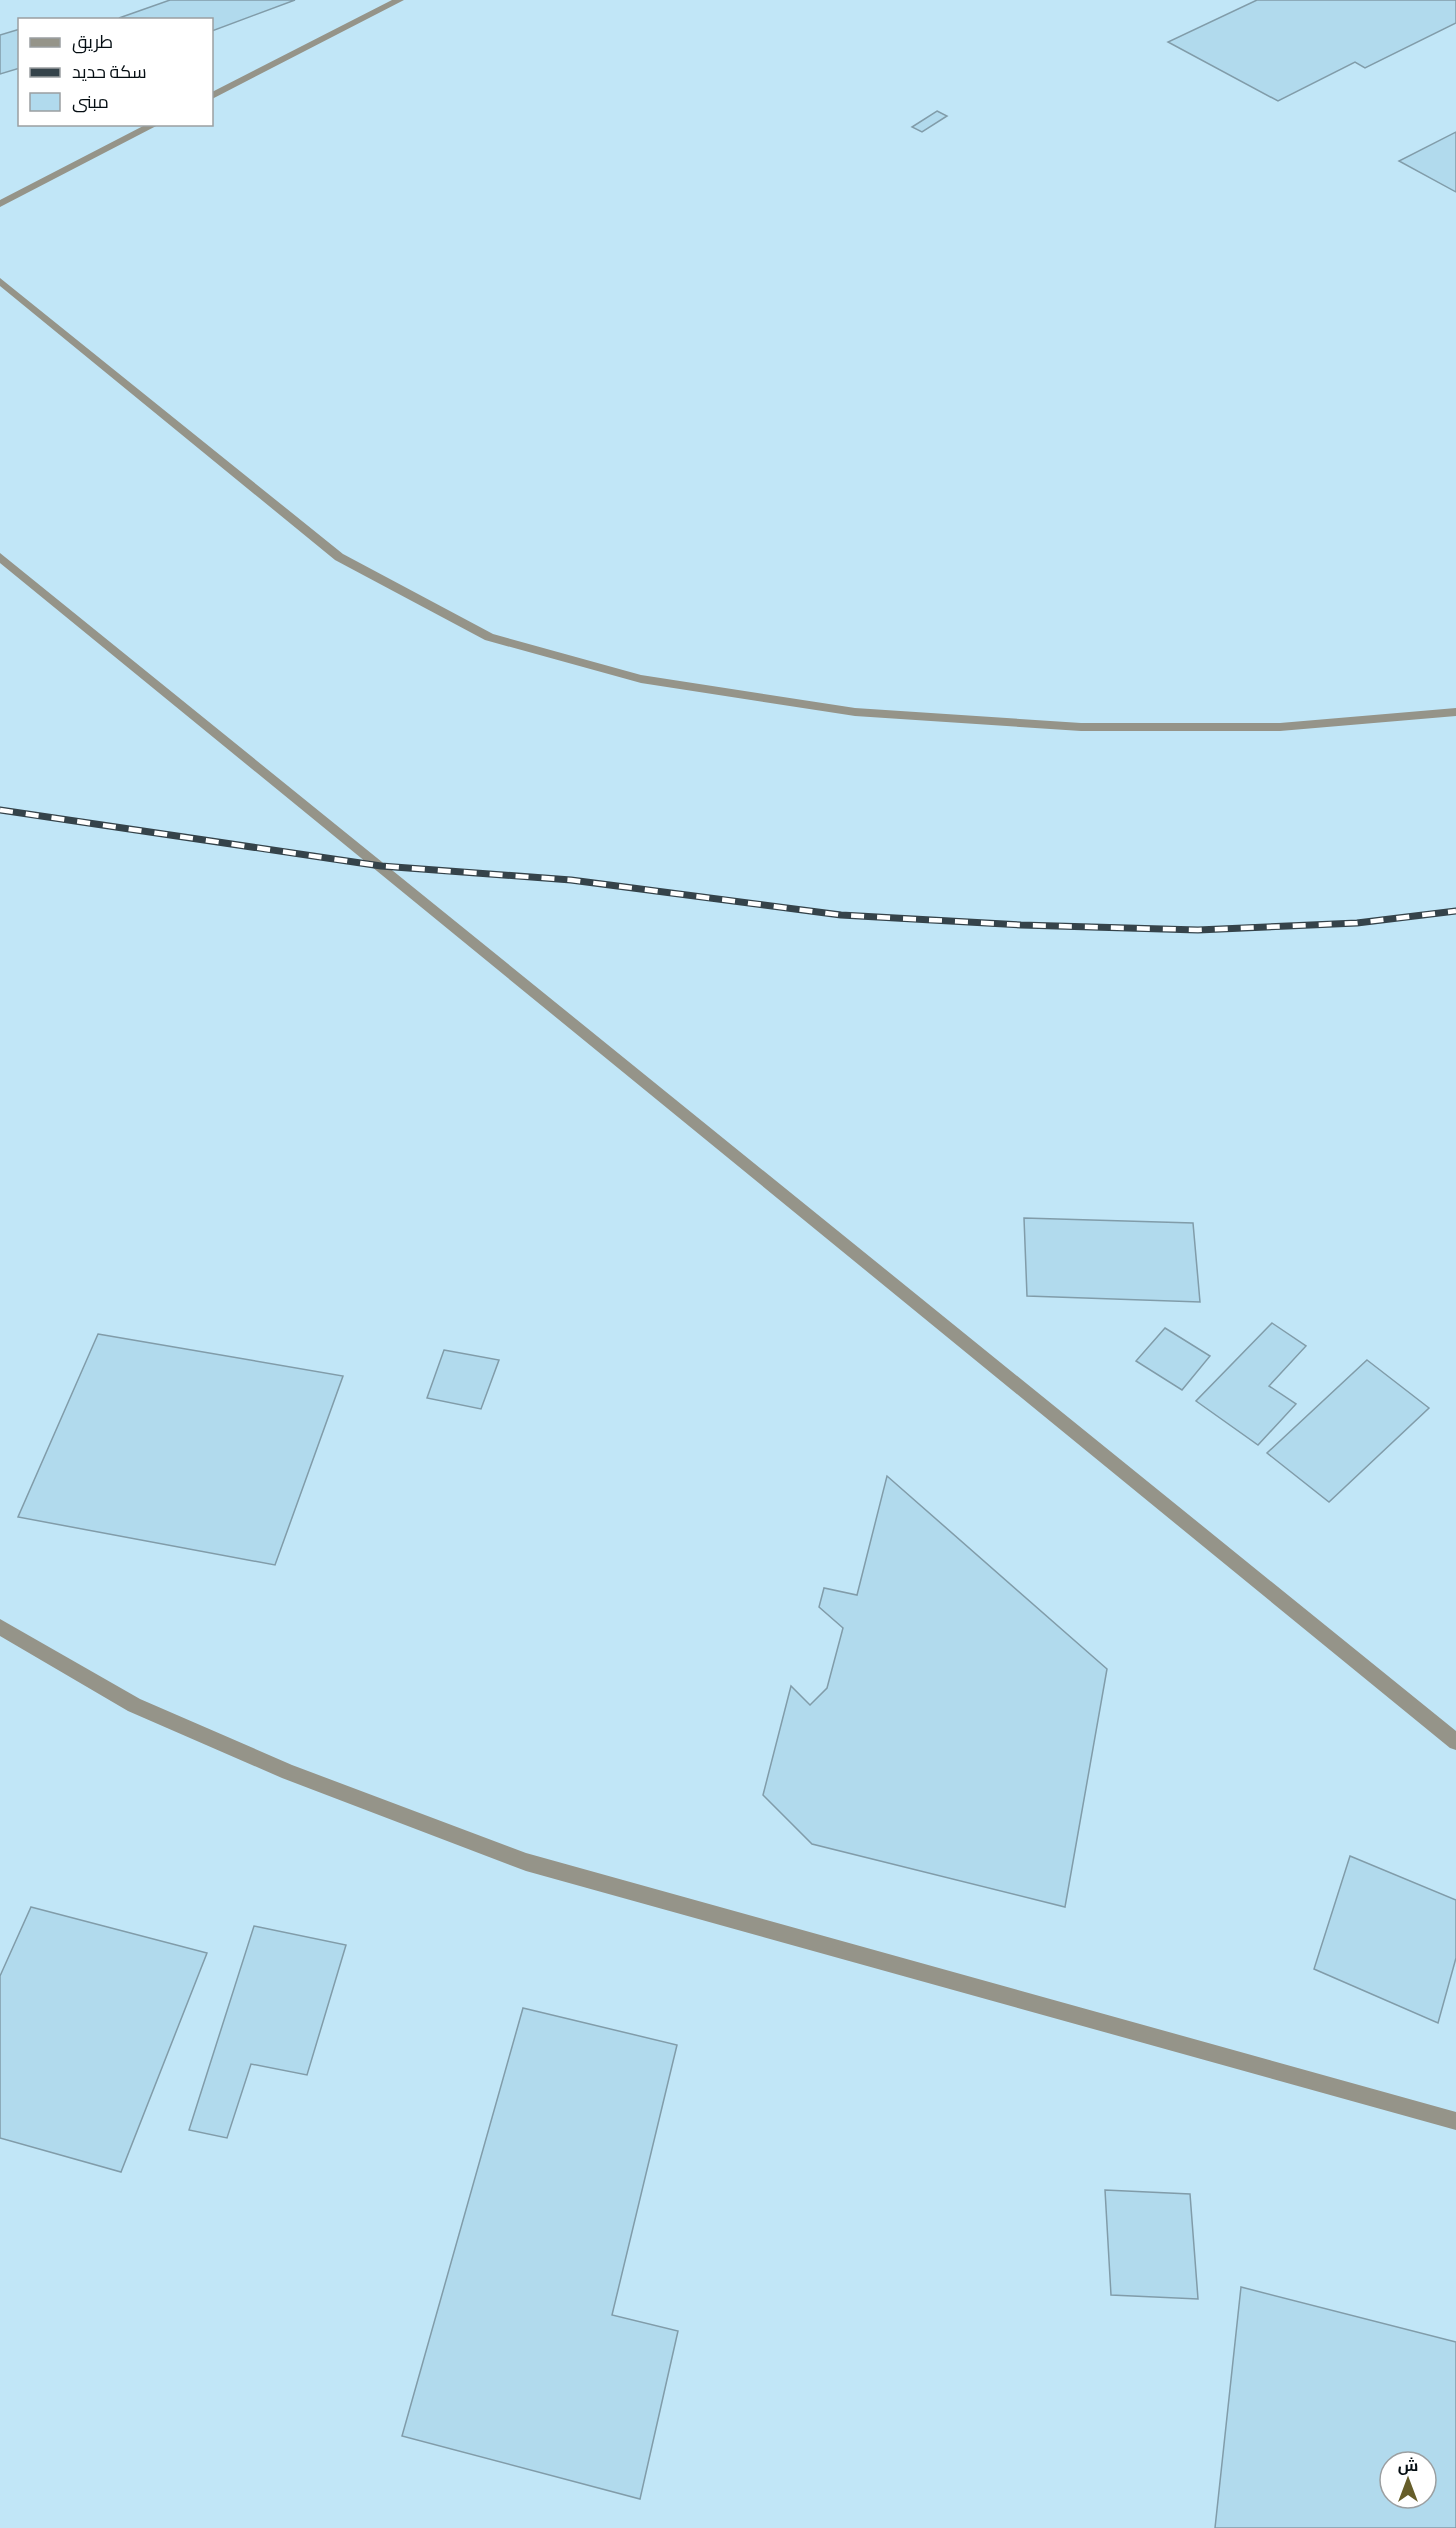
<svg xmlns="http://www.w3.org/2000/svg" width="1456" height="2528" viewBox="0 0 1456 2528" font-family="Commissioner,Cairo,sans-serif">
<rect width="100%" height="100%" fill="#d4f1ff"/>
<path fill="#c1e6f7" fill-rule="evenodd" d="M0 0H1456V2528H0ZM20 20H212V124H20ZM1390 2462H1426V2498H1390Z"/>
<path fill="#b1daed" stroke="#819ca9" stroke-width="1.5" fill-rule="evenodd" d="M170 0H295L212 31V20L119 18Z
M1257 0H1456V23L1365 68 1355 62 1278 101 1168 42Z
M20 29V68L0 74V35Z
M937 111 947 116 922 132 912 127Z
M1456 132V192L1399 161Z
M1024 1218 1193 1223 1200 1302 1027 1296Z
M1272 1323 1306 1346 1269 1386 1296 1404 1258 1445 1196 1401Z
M1165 1328 1210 1356 1182 1390 1136 1361Z
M98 1334 343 1376 275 1565 18 1517Z
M444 1350 499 1360 481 1409 427 1398Z
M1367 1360 1429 1408 1329 1502 1267 1453Z
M887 1476 1107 1669 1065 1907 812 1844 763 1795 791 1686 810 1705 827 1688 843 1628 819 1607 824 1588 857 1595Z
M1350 1856 1456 1900V1958L1438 2023 1314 1969Z
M31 1907 207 1953 121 2172 0 2138V1976Z
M254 1926 346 1945 307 2075 251 2064 227 2138 189 2130Z
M523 2008 677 2045 612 2315 678 2331 640 2499 402 2436Z
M1105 2190 1190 2194 1198 2299 1111 2295Z
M1241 2287 1456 2342V2528H1215ZM1390 2462H1426V2498H1390Z"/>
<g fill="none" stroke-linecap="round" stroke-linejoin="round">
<path fill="#959489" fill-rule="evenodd" d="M392 0H404L212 99V92Z
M147 124H160L0 207V200Z
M0 278 343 554 493 634 641 675 855 708 1081 723H1280L1456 708V716L1280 731H1081L855 716 641 683 485 640 335 560 0 286Z"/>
<path fill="#959489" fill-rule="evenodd" d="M0 553 1456 1731V1750L1450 1748 0 563Z
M0 1619 140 1699 292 1765 526 1853 1456 2112V2130L526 1871 282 1778 128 1711 0 1636Z"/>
<g stroke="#35434a" stroke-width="7">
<path id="rail" d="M0 810 381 866 571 880 841 915 1021 925 1198 930 1357 923 1456 911"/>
</g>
<use href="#rail" stroke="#fff" stroke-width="4.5" stroke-dasharray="13" stroke-linecap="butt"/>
</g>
<rect x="18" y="18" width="195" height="108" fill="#ffffff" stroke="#9b9fa1" stroke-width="1.5"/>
<rect x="30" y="38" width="30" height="9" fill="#959489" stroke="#9b9fa1" stroke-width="1.5"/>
<text x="72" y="48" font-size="18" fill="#050e13">طريق</text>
<rect x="30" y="68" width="30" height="9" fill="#35434a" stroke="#9b9fa1" stroke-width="1.5"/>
<text x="72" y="78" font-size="18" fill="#050e13">سكة حديد</text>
<rect x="30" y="93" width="30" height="18" fill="#b1daed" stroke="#9b9fa1" stroke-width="1.5"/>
<text x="72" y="108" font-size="18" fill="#050e13">مبنى</text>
<g transform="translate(1408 2480)"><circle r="28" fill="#ffffff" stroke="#9b9fa1" stroke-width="1.5"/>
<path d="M0-4.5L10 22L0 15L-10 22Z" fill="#665e2a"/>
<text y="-9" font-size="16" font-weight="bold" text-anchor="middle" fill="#050e13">ش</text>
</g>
</svg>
